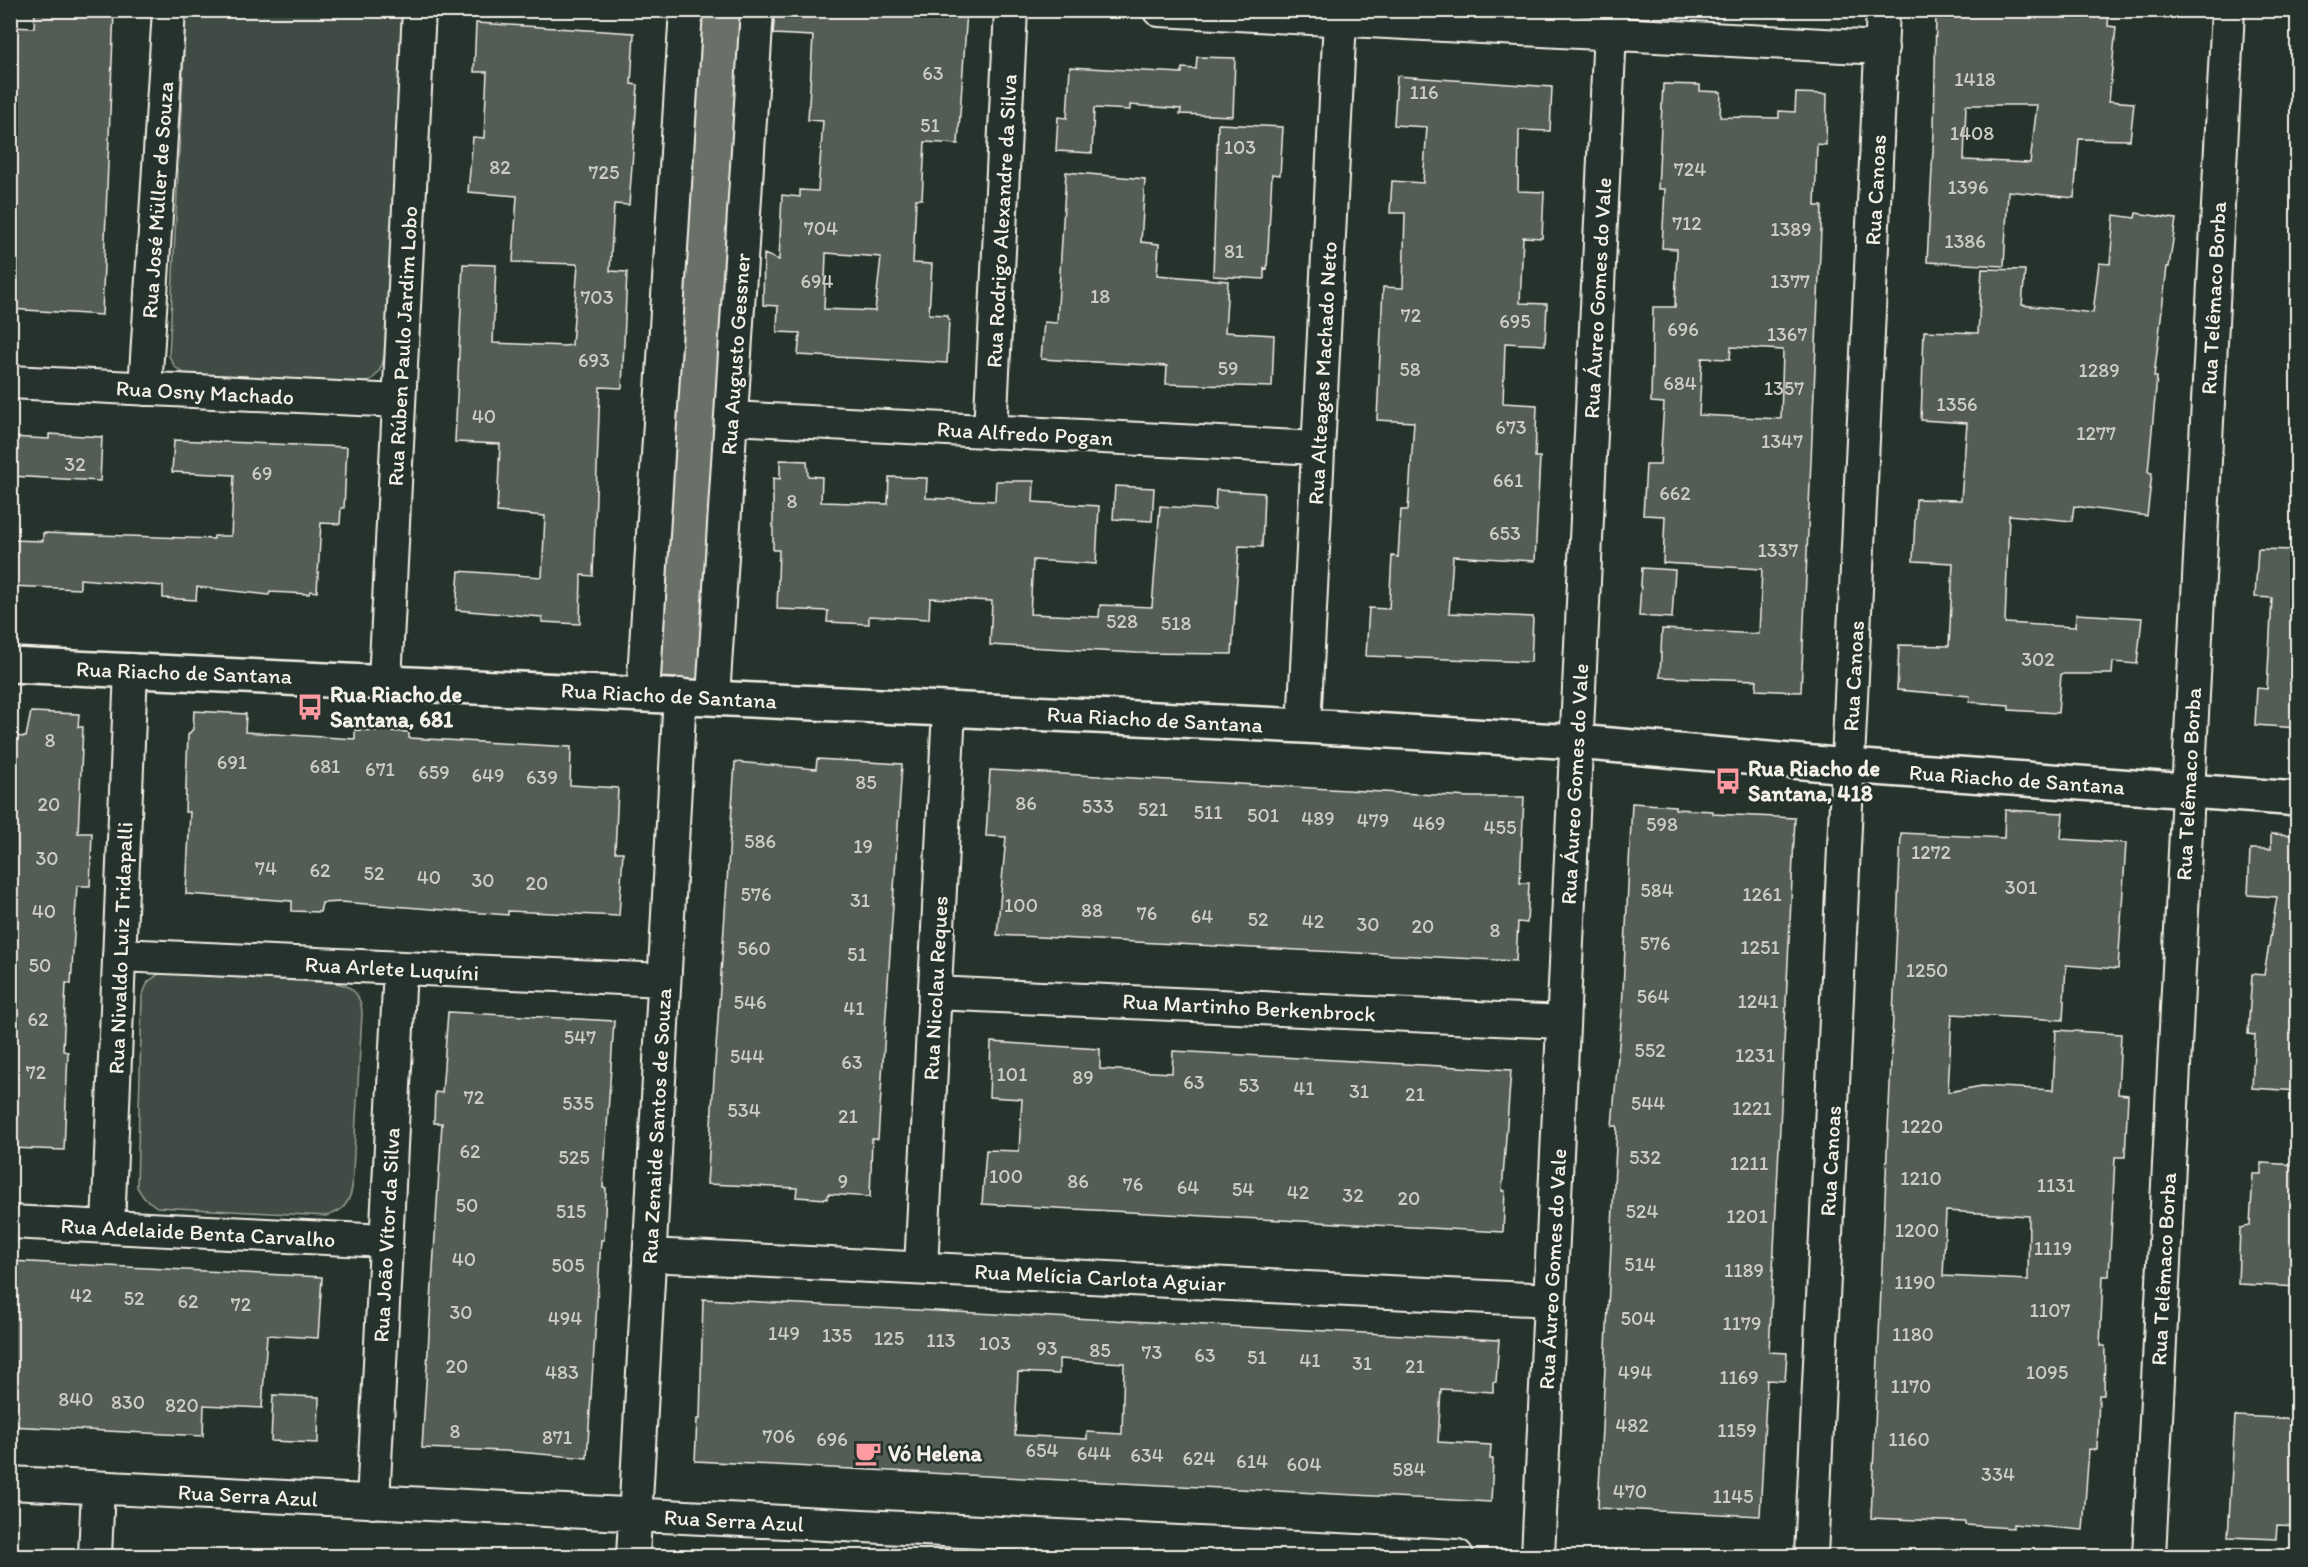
<svg xmlns="http://www.w3.org/2000/svg" width="2308" height="1567" viewBox="0 0 2308 1567" font-family="Itim,sans-serif">
<rect width="100%" height="100%" fill="#26332d"/>
<filter id="ink" filterUnits="userSpaceOnUse"><feTurbulence type="fractalNoise" baseFrequency=".0167" numOctaves="2"/><feDisplacementMap in="SourceGraphic" scale="12" xChannelSelector="R" yChannelSelector="G"/><feConvolveMatrix kernelMatrix="1 2 1 2 8 2 1 2 1" color-interpolation-filters="sRGB"/></filter>
<g filter="url(#ink)">
<path fill="#414b45" stroke="#9a9e96" stroke-width="1.5" d="M186 11H407L384 357C381 373 374 381 358 386L188 376 175 367 169 356Z
M160 973 335 983C353 985 362 997 362 1014L352 1188C349 1204 342 1212 326 1216L157 1207 144 1198 137 1187 142 996 148 982Z"/>
<g fill="none" stroke-linecap="round" stroke-linejoin="round">
<path stroke="#676f68" stroke-width="63" d="M676 677 724 10"/>
</g>
<path fill="#525c55" stroke="#f4f1e8" stroke-width="1.5" fill-rule="evenodd" d="M35 10H114L102 315 10 309V27L34 28Z
M775 10H967L958 144 925 142 922 199H916L913 263 932 264 929 314 947 315 949 319 947 363 798 355 800 333 777 332 778 306 763 305 764 254 779 260 782 195 800 197V190L818 191 823 121 808 120 813 36 773 34ZM826 253 881 257 875 311 824 309Z
M1936 10H2109L2108 26 2116 27 2109 101 2134 103 2130 140 2079 139 2074 198 2008 191 2004 266 1927 262 1934 132ZM1966 105H2037L2030 163 1964 160Z
M476 23 634 33 631 84 638 85 629 205 614 204 610 271 627 272 622 388 600 387 593 576 581 575 580 624 542 622V617L456 610 459 571 542 577 545 516 497 512 500 444 455 442 463 264 496 265 493 343 564 346 572 345 578 264 513 262 517 196 468 192 473 137 484 138 487 72H474Z
M1197 57 1235 58 1233 116 1180 114 1181 109 1130 105V110L1094 108 1092 153 1056 151 1058 117 1067 118 1070 67 1182 73V68L1196 69Z
M1397 76 1552 87 1550 131 1519 130 1518 191 1544 192 1542 238 1523 237 1520 303 1547 304 1545 345 1505 343 1503 403 1537 405 1535 457H1540L1535 561 1453 556 1449 613 1533 617 1531 662 1366 656 1369 608 1389 609 1392 556 1398 557 1401 510H1408L1414 422 1377 420 1383 287 1403 288 1405 213H1390L1392 181 1423 183 1427 127 1394 125Z
M1663 84 1700 85V91L1721 92 1720 117 1779 118V111L1795 112 1796 93 1827 94 1826 145 1817 144 1815 206H1822L1801 692 1756 690 1757 680 1660 677 1662 629 1759 634 1762 569 1663 563 1665 516 1643 515 1646 465H1660L1664 403 1651 402 1653 307H1675L1677 249 1662 248 1665 189H1658ZM1731 347 1783 350 1781 419 1699 415 1702 358 1730 359Z
M1218 124 1283 127 1280 175 1272 174 1267 269 1264 268V279L1213 276Z
M1066 172 1145 179 1141 242 1159 244 1157 275 1228 281 1225 332 1274 335 1272 387 1166 384 1167 366 1041 359 1044 322 1057 323Z
M2136 213 2176 219 2169 267H2167L2154 377H2157L2148 472 2152 473 2147 516 2074 506 2072 521 2009 515 2005 623 2075 627 2076 614 2142 618 2137 664 2113 662 2112 674H2061L2058 713 2009 710V705L1969 702 1970 696 1897 690 1899 645 1949 646 1953 563 1913 561 1916 499 1961 500 1967 423 1921 420 1924 331 1978 333 1982 269 2025 270 2022 305 2093 313 2099 263 2110 264 2114 215 2135 218Z
M49 434 102 437 100 481 10 476V437L49 439Z
M174 440 347 447 344 508H341L340 524 321 523 317 592 310 591 309 594 270 592 269 595 197 587 196 600 163 598V586L80 579V589L10 586V540L43 541V533L214 539V536H231L234 475 172 472Z
M780 460 807 461 808 476 822 477 821 502 888 504 889 477 927 478 926 498 995 501 996 481H1034L1033 502 1099 506 1096 564 1033 560 1030 614 1099 617 1100 605 1152 607 1160 506 1215 510 1216 490 1264 493 1262 547 1239 546 1232 654 1137 653 990 645 992 601 930 598 929 619 869 616V624L827 622 828 611 777 609 779 550H773V478L780 479Z
M1115 486 1154 488 1152 521 1113 519Z
M2258 549 2298 550V728L2255 725 2257 688 2267 689 2272 598 2255 597Z
M1642 568 1675 570 1672 618 1639 616Z
M194 711 246 714 245 732 355 739V730L409 732V738L571 747 570 785 618 788 615 852H623L619 916 508 911V915L341 902 322 903 320 912 292 911V901L186 894 190 812H185L188 735 193 729Z
M31 712 79 714 78 727H83L78 833H92L90 886H77L71 984 66 983 63 1051 68 1052 64 1150 10 1148 13 1041H10V736L26 737Z
M817 759 902 764 878 1139H872L870 1197 828 1194 827 1199 796 1197 797 1188 707 1184 735 762 816 769Z
M990 770 1470 797H1524L1520 883H1529L1527 923 1518 922 1516 961 997 935 1006 837 986 836Z
M1632 803 1675 806V809L1713 811V814L1795 818 1769 1352 1787 1353 1785 1381 1767 1380 1760 1516 1598 1508 1617 1126H1612L1622 1010Z
M2005 810 2063 813 2061 839 2126 843 2118 969 2066 965 2063 1020 1952 1014 1948 1092 1982 1086 2053 1090 2056 1030 2121 1034 2118 1094 2128 1095 2125 1157H2115L2109 1276H2103L2100 1346H2105L2104 1395H2099L2097 1450 2089 1449 2083 1530 2013 1524V1528L1965 1525V1522L1871 1518 1901 833 2004 838ZM1946 1211 2029 1216 2028 1280 1943 1276Z
M2271 834 2298 835V1091L2252 1088 2255 1035 2248 1034 2252 974 2264 975 2277 897 2248 895 2250 849H2271Z
M448 1012 614 1021 603 1188H606L604 1240H601L587 1458 505 1451 422 1448 442 1123H434L435 1092 442 1093Z
M991 1042 1100 1049V1069L1172 1073 1173 1051 1511 1070 1502 1191H1505L1503 1232 982 1204 986 1150 1019 1151 1022 1099 989 1097Z
M2261 1163 2298 1165V1287L2238 1284 2240 1228 2250 1226 2253 1174H2261Z
M10 1261 322 1277 318 1338 267 1335 262 1408 204 1405 203 1436 10 1426Z
M703 1299 1499 1340 1496 1382H1493V1392L1441 1389 1438 1442 1491 1445 1490 1459H1493L1491 1502 695 1461 697 1419H700ZM1059 1359 1124 1363 1122 1434 1087 1432V1439L1015 1435 1018 1372 1059 1374Z
M273 1395 319 1397 318 1443 271 1441Z
M2235 1416 2298 1419V1526L2277 1525 2276 1539 2228 1537Z"/>
<g fill="none" stroke-linecap="round" stroke-linejoin="round">
<g stroke="#f4f1e8" stroke-width="36">
<path id="minor" d="M1159 10 1882 48
M10 382 399 401
M145 389 169 10
M731 418 1318 448
M990 432 1011 10
M385 681 419 10
M643 693 686 10
M713 697 757 10
M1304 726 1340 20
M119 955 664 980
M935 993 1563 1022
M10 1222 386 1241
M108 1227 131 670
M649 1255 1550 1300
M921 1268 949 709
M10 1483 1457 1556
M373 1502 400 968
M95 1556 98 1488
M633 1556 680 695
M1538 1556 1611 10
M1811 1556 1883 10
M2149 1556 2228 10"/>
</g>
<g stroke="#f4f1e8" stroke-width="38">
<path id="tertiary" d="M10 665 1304 726 1576 742 1848 766 2298 799"/>
</g>
<use href="#minor" stroke="#26332d" stroke-width="32"/>
<use href="#tertiary" stroke="#26332d" stroke-width="33"/>
</g>
</g>
<defs>
<g id="bus-bare" transform="scale(2.07)"><path d="M-5-6H5V4H4V6H2V4H-2V6H-4V4H-5ZM-3.5-4V0h7V-4ZM-3.5 1.2v1.5H-2V1.2ZM2 1.2v1.5H3.5V1.2Z" fill="#ff9aa2" stroke="#26332d" stroke-width="2.5" paint-order="stroke"/></g>
<g id="cafe-bare" transform="scale(2.07)"><path d="M-5.5-4.5H6V0H3Q3 3.5 0 3.5H-2.5Q-5.5 3.5-5.5 0ZM3-3.2v2h1.7v-2ZM-6 4.5H4V6H-6Z" fill="#ff9aa2" stroke="#26332d" stroke-width="2.5" paint-order="stroke"/></g>
</defs>
<g fill-rule="evenodd">
<use href="#bus-bare" x="310" y="707"/>
<use href="#bus-bare" x="1728" y="781"/>
<use href="#cafe-bare" x="868" y="1453"/>
</g>
<g text-anchor="middle" stroke-width="5" stroke-linejoin="round" paint-order="stroke">
<g font-size="20" fill="#ccccc3">
<text x="933" y="80">63</text>
<text x="1975" y="86">1418</text>
<text x="1424" y="99">116</text>
<text x="930" y="132">51</text>
<text x="1972" y="140">1408</text>
<text x="1240" y="154">103</text>
<text x="500" y="174">82</text>
<text x="1690" y="176">724</text>
<text x="604" y="179">725</text>
<text x="1968" y="194">1396</text>
<text x="1687" y="230">712</text>
<text x="821" y="235">704</text>
<text x="1791" y="236">1389</text>
<text x="1965" y="248">1386</text>
<text x="1234" y="258">81</text>
<text x="817" y="288">694</text>
<text x="1790" y="288">1377</text>
<text x="1100" y="303">18</text>
<text x="597" y="304">703</text>
<text x="1411" y="322">72</text>
<text x="1515" y="328">695</text>
<text x="1683" y="336">696</text>
<text x="1787" y="341">1367</text>
<text x="594" y="367">693</text>
<text x="1228" y="375">59</text>
<text x="1410" y="376">58</text>
<text x="2099" y="377">1289</text>
<text x="1680" y="390">684</text>
<text x="1784" y="395">1357</text>
<text x="1957" y="411">1356</text>
<text x="484" y="423">40</text>
<text x="1511" y="434">673</text>
<text x="2096" y="440">1277</text>
<text x="1782" y="448">1347</text>
<text x="75" y="471">32</text>
<text x="262" y="480">69</text>
<text x="1508" y="487">661</text>
<text x="1675" y="500">662</text>
<text x="792" y="508">8</text>
<text x="1505" y="540">653</text>
<text x="1778" y="557">1337</text>
<text x="1122" y="628">528</text>
<text x="1176" y="630">518</text>
<text x="2038" y="666">302</text>
<text x="50" y="747">8</text>
<text x="232" y="769">691</text>
<text x="325" y="773">681</text>
<text x="380" y="776">671</text>
<text x="434" y="779">659</text>
<text x="488" y="782">649</text>
<text x="542" y="784">639</text>
<text x="866" y="789">85</text>
<text x="1026" y="810">86</text>
<text x="49" y="811">20</text>
<text x="1098" y="813">533</text>
<text x="1153" y="816">521</text>
<text x="1208" y="819">511</text>
<text x="1263" y="822">501</text>
<text x="1318" y="825">489</text>
<text x="1373" y="827">479</text>
<text x="1429" y="830">469</text>
<text x="1662" y="831">598</text>
<text x="1500" y="834">455</text>
<text x="760" y="848">586</text>
<text x="863" y="853">19</text>
<text x="1931" y="859">1272</text>
<text x="47" y="865">30</text>
<text x="266" y="875">74</text>
<text x="320" y="877">62</text>
<text x="374" y="880">52</text>
<text x="429" y="884">40</text>
<text x="483" y="887">30</text>
<text x="537" y="890">20</text>
<text x="2021" y="894">301</text>
<text x="1657" y="897">584</text>
<text x="756" y="901">576</text>
<text x="1762" y="901">1261</text>
<text x="860" y="907">31</text>
<text x="1021" y="912">100</text>
<text x="1092" y="917">88</text>
<text x="44" y="918">40</text>
<text x="1147" y="920">76</text>
<text x="1202" y="923">64</text>
<text x="1258" y="926">52</text>
<text x="1313" y="928">42</text>
<text x="1368" y="931">30</text>
<text x="1423" y="933">20</text>
<text x="1495" y="937">8</text>
<text x="1655" y="950">576</text>
<text x="1760" y="954">1251</text>
<text x="754" y="955">560</text>
<text x="857" y="961">51</text>
<text x="40" y="972">50</text>
<text x="1927" y="977">1250</text>
<text x="1653" y="1003">564</text>
<text x="1758" y="1008">1241</text>
<text x="750" y="1009">546</text>
<text x="854" y="1015">41</text>
<text x="38" y="1026">62</text>
<text x="580" y="1044">547</text>
<text x="1650" y="1057">552</text>
<text x="1755" y="1062">1231</text>
<text x="747" y="1063">544</text>
<text x="852" y="1069">63</text>
<text x="36" y="1079">72</text>
<text x="1012" y="1081">101</text>
<text x="1083" y="1084">89</text>
<text x="1194" y="1089">63</text>
<text x="1249" y="1092">53</text>
<text x="1304" y="1095">41</text>
<text x="1359" y="1098">31</text>
<text x="1415" y="1101">21</text>
<text x="474" y="1104">72</text>
<text x="578" y="1110">535</text>
<text x="1648" y="1110">544</text>
<text x="1752" y="1115">1221</text>
<text x="744" y="1117">534</text>
<text x="848" y="1123">21</text>
<text x="1922" y="1133">1220</text>
<text x="470" y="1158">62</text>
<text x="574" y="1164">525</text>
<text x="1645" y="1164">532</text>
<text x="1749" y="1170">1211</text>
<text x="1006" y="1183">100</text>
<text x="1921" y="1185">1210</text>
<text x="843" y="1188">9</text>
<text x="1078" y="1188">86</text>
<text x="1133" y="1191">76</text>
<text x="2056" y="1192">1131</text>
<text x="1188" y="1194">64</text>
<text x="1243" y="1196">54</text>
<text x="1298" y="1199">42</text>
<text x="1353" y="1202">32</text>
<text x="1409" y="1205">20</text>
<text x="467" y="1212">50</text>
<text x="571" y="1218">515</text>
<text x="1642" y="1218">524</text>
<text x="1747" y="1223">1201</text>
<text x="1917" y="1237">1200</text>
<text x="2053" y="1255">1119</text>
<text x="464" y="1266">40</text>
<text x="1640" y="1271">514</text>
<text x="568" y="1272">505</text>
<text x="1744" y="1277">1189</text>
<text x="1915" y="1289">1190</text>
<text x="81" y="1302">42</text>
<text x="134" y="1305">52</text>
<text x="188" y="1308">62</text>
<text x="241" y="1311">72</text>
<text x="2050" y="1317">1107</text>
<text x="461" y="1319">30</text>
<text x="565" y="1325">494</text>
<text x="1638" y="1325">504</text>
<text x="1742" y="1330">1179</text>
<text x="784" y="1340">149</text>
<text x="1913" y="1341">1180</text>
<text x="837" y="1342">135</text>
<text x="889" y="1345">125</text>
<text x="941" y="1347">113</text>
<text x="995" y="1350">103</text>
<text x="1047" y="1355">93</text>
<text x="1100" y="1357">85</text>
<text x="1152" y="1359">73</text>
<text x="1205" y="1362">63</text>
<text x="1257" y="1364">51</text>
<text x="1310" y="1367">41</text>
<text x="1362" y="1370">31</text>
<text x="457" y="1373">20</text>
<text x="1415" y="1373">21</text>
<text x="562" y="1379">483</text>
<text x="1635" y="1379">494</text>
<text x="2047" y="1379">1095</text>
<text x="1739" y="1384">1169</text>
<text x="1911" y="1393">1170</text>
<text x="76" y="1406">840</text>
<text x="128" y="1409">830</text>
<text x="182" y="1412">820</text>
<text x="1632" y="1432">482</text>
<text x="1737" y="1437">1159</text>
<text x="455" y="1438">8</text>
<text x="779" y="1443">706</text>
<text x="557" y="1444">871</text>
<text x="832" y="1446">696</text>
<text x="1909" y="1446">1160</text>
<text x="1042" y="1457">654</text>
<text x="1094" y="1460">644</text>
<text x="1147" y="1462">634</text>
<text x="1199" y="1465">624</text>
<text x="1252" y="1468">614</text>
<text x="1304" y="1471">604</text>
<text x="1409" y="1476">584</text>
<text x="1998" y="1481">334</text>
<text x="1630" y="1498">470</text>
<text x="1733" y="1503">1145</text>
</g>
<g font-size="22" fill="#f4f1e8" stroke="#26332d">
<text transform="translate(1875 190) rotate(-87)" y="8">Rua Canoas</text>
<text transform="translate(157 200) rotate(-86)" y="8">Rua José Müller de Souza</text>
<text transform="translate(1001 221) rotate(-87)" y="8">Rua Rodrigo Alexandre da Silva</text>
<text transform="translate(1597 298) rotate(-87)" y="8">Rua Áureo Gomes do Vale</text>
<text transform="translate(2213 298) rotate(-87)" y="8">Rua Telêmaco Borba</text>
<text transform="translate(402 346) rotate(-87)" y="8">Rua Rúben Paulo Jardim Lobo</text>
<text transform="translate(735 354) rotate(-86)" y="8">Rua Augusto Gessner</text>
<text transform="translate(1322 373) rotate(-87)" y="8">Rua Alteagas Machado Neto</text>
<text transform="translate(205 392) rotate(3)" y="8">Rua Osny Machado</text>
<text transform="translate(1025 433) rotate(3)" y="8">Rua Alfredo Pogan</text>
<text transform="translate(184 672) rotate(2)" y="8">Rua Riacho de Santana</text>
<text transform="translate(1853 676) rotate(-87)" y="8">Rua Canoas</text>
<text transform="translate(669 695) rotate(3)" y="8">Rua Riacho de Santana</text>
<text transform="translate(1155 719) rotate(3)" y="8">Rua Riacho de Santana</text>
<text transform="translate(2017 779) rotate(4)" y="8">Rua Riacho de Santana</text>
<text transform="translate(1574 784) rotate(-87)" y="8">Rua Áureo Gomes do Vale</text>
<text transform="translate(2188 784) rotate(-87)" y="8">Rua Telêmaco Borba</text>
<text transform="translate(120 948) rotate(-88)" y="8">Rua Nivaldo Luiz Tridapalli</text>
<text transform="translate(392 968) rotate(3)" y="8">Rua Arlete Luquíni</text>
<text transform="translate(935 988) rotate(-87)" y="8">Rua Nicolau Reques</text>
<text transform="translate(1249 1007) rotate(3)" y="8">Rua Martinho Berkenbrock</text>
<text transform="translate(656 1126) rotate(-87)" y="8">Rua Zenaide Santos de Souza</text>
<text transform="translate(1830 1161) rotate(-87)" y="8">Rua Canoas</text>
<text transform="translate(198 1232) rotate(3)" y="8">Rua Adelaide Benta Carvalho</text>
<text transform="translate(386 1235) rotate(-87)" y="8">Rua João Vítor da Silva</text>
<text transform="translate(1552 1269) rotate(-87)" y="8">Rua Áureo Gomes do Vale</text>
<text transform="translate(2163 1269) rotate(-87)" y="8">Rua Telêmaco Borba</text>
<text transform="translate(1100 1277) rotate(3)" y="8">Rua Melícia Carlota Aguiar</text>
<text transform="translate(248 1495) rotate(3)" y="8">Rua Serra Azul</text>
<text transform="translate(734 1520) rotate(3)" y="8">Rua Serra Azul</text>
</g>
<g font-size="22" font-weight="bold" fill="#f4f1e8" stroke="#26332d" text-anchor="start">
<text x="330" y="702">Rua Riacho de<tspan x="330" dy="25">Santana, 681</tspan></text>
<text x="1748" y="776">Rua Riacho de<tspan x="1748" dy="25">Santana, 418</tspan></text>
<text x="888" y="1461">Vó Helena</text>
</g>
</g>
<rect width="2308" height="1567" fill="none" stroke="#26332d" stroke-width="36"/>
<rect x="18" y="18" width="2272" height="1531" fill="none" stroke="#f4f1e8" stroke-width="2" filter="url(#ink)"/>
</svg>
